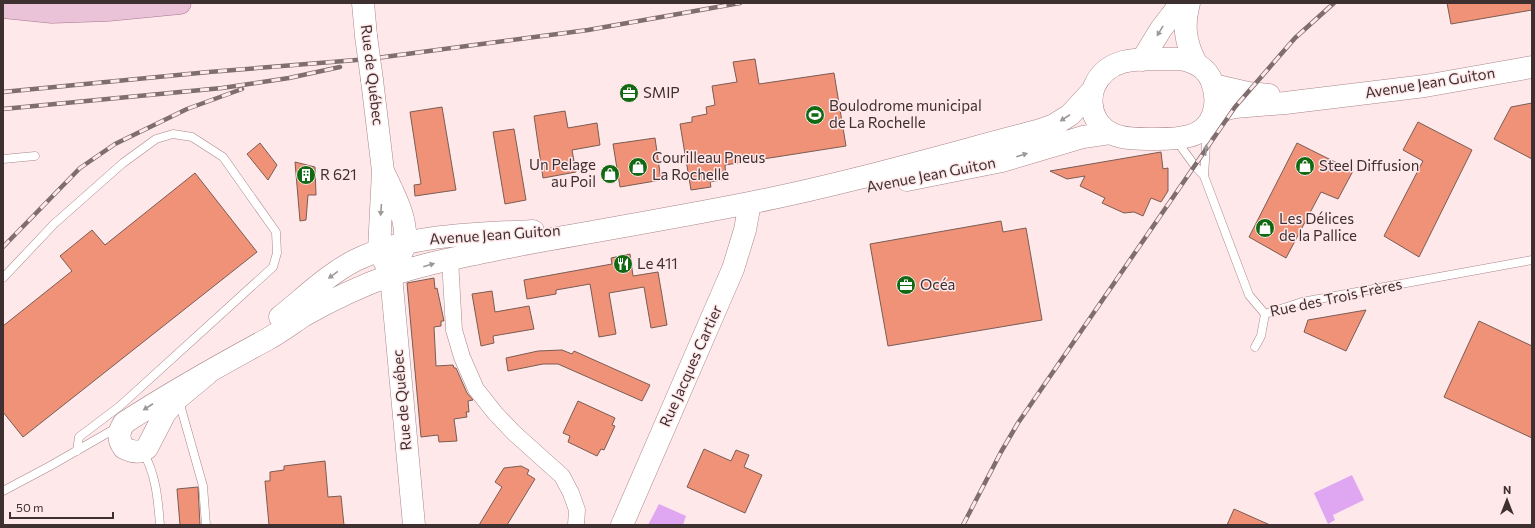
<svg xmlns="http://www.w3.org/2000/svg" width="1535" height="528" viewBox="0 0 1535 528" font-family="Commissioner,sans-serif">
<rect width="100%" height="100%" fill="#ffe8ea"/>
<path fill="#dfa6f2" d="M1352 475 1364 500 1333 515 1335 520 1328 524 1314 493Z
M659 504 686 516 683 525H648Z"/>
<path fill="#f09277" stroke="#7a5c53" d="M1447 3H1532V10L1451 24Z
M755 59 759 84 834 73 846 146 725 165 726 179 710 182 711 187 691 190 680 124 692 122V117L707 114 706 107 715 105 712 86 737 82 733 62Z
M1532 103V159L1494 139 1511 107Z
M442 107 456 190 415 196 414 185 421 184 410 112Z
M565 111 568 128 597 123 600 145 572 150 576 172 543 178 534 116Z
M1418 122 1472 150 1419 257 1384 236 1423 161 1403 150Z
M514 129 526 200 505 204 493 132Z
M655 138 661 180 620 187 613 144Z
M260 143 277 165 268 180 247 154Z
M1297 143 1353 171 1338 199 1321 192 1286 258 1249 237Z
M1161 152 1163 169 1168 168V191L1161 202 1151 198 1143 216 1134 212 1124 213 1102 203 1105 198 1080 186 1085 176 1067 179 1050 171Z
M295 162 315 167 316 195H308L306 220 300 221Z
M195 173 257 252 23 437 3 412V326L72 271 60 256 92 230 105 245Z
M1001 221 1003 232 1026 228 1042 320 888 346 870 244Z
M630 254 633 276 658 272 667 325 651 328 644 287 609 293 616 334 599 337 590 284 556 290V294L527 299 524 280 612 264 611 258Z
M434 278 435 289 437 288 444 321H441V326L434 327 436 366 453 365 454 368H456L467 393 473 400 468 401 469 412H466L467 417 454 419 457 441 439 442 438 435 421 437 407 283Z
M492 291 495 312 529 306 534 329 493 336 494 343 481 346 472 294Z
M1366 310 1346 351 1304 332 1308 320Z
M1479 321 1532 346V438L1444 397Z
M562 350 572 354 574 351 650 385 642 401 558 364H543L508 371 506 358 538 351Z
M578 401 615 418 612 425 615 426 604 450 601 449 597 456 568 442 570 436 563 433Z
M704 449 731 461 736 450 749 455 744 467 762 475 745 513 687 487Z
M325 461 328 497 341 496 344 525H269L265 481H270V472L284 470V466Z
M521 466 529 470 527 474 535 479 507 525H479L502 487 495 482 504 468Z
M198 487 200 525H180L177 489Z
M1234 509 1270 525H1227Z"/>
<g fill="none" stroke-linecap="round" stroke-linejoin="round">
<g stroke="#a9868a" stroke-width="9">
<path id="lane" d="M1176 140 1195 166 1204 176 1249 295 1265 314 1302 302 1532 260
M3 159 35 156
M1204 176 1207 129
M3 278 54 224 123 163 156 139 173 134 192 137 223 157 276 232 277 253 273 267 120 406 79 437 77 451
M1255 347 1261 336 1265 314
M179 401 203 486 206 525
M143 452C156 474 158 500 160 525
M3 491 50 466 118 427"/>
</g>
<g stroke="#a9868a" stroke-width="17">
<path id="street" d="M450 259 454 330 462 357 476 389 495 413 514 433 562 476 571 493 577 510 576 525"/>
</g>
<g stroke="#a9868a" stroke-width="23">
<path id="secondary" d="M363 3 366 36
M1189 3C1183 26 1185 42 1196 63
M1180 59C1194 61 1207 68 1212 82 1220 104 1214 130 1189 136 1179 139 1167 139 1156 139 1135 139 1108 141 1096 119 1091 110 1090 97 1094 87 1109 52 1148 60 1180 59Z
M1142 60 1161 29 1181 3
M372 80 383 171 379 250 391 275 414 525
M1213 85 1248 93 1269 95
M1213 116 1226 109 1235 107 1285 103 1425 86 1532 67
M384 173C394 195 407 217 405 241 405 246 402 252 400 256
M907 180 1002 161 1083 137 1110 133
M280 317C304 298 328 274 356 260 410 234 473 234 533 231
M207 374 178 398 165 413 147 448C140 454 132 452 124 448 118 440 118 432 124 423 170 393 218 366 266 340 279 333 291 324 303 316 331 300 361 286 391 275 433 261 476 254 519 245 596 231 673 218 749 203 846 184 941 156 1037 131L1054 125 1070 115 1093 90
M622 525 733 269 745 230 750 203"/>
</g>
<g stroke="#a5768e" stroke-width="23">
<path id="primary" d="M3 7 52 12 108 10 180 3"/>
</g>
<use href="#lane" stroke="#fff" stroke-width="8"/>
<use href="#street" stroke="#fff" stroke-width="16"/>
<use href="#secondary" stroke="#fff" stroke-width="22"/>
<use href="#primary" stroke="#eac3d9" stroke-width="22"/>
<g stroke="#7f6e6f" stroke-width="4.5">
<path id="rail" d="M3 92 209 72 369 59 588 30 740 3
M3 109 222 88 289 78 340 67
M3 247 80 168 115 144 187 109 242 89
M963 525 1001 452 1018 423 1235 107 1295 38 1334 3"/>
</g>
<use href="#rail" stroke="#ffe8ea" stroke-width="3" stroke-dasharray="9" stroke-linecap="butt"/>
<g stroke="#a9868a" stroke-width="23" stroke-linecap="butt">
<path id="secondary-bridge" d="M366 36 372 80"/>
</g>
<use href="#secondary-bridge" stroke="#fff" stroke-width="22"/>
</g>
<defs><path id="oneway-solid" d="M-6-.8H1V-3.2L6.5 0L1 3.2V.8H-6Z"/></defs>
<g fill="#9e9898">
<use href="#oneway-solid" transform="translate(1160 31) rotate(121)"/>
<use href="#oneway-solid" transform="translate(1065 118) rotate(147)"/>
<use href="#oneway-solid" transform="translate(1206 150) rotate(-86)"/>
<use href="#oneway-solid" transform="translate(1022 155) rotate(-18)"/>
<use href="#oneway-solid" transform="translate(381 210) rotate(94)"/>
<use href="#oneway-solid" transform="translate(429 265) rotate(-16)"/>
<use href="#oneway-solid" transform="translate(333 275) rotate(144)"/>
<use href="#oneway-solid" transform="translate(148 407) rotate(147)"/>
</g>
<defs>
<g id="office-disc" transform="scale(1)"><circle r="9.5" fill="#116911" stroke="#ffe8ea"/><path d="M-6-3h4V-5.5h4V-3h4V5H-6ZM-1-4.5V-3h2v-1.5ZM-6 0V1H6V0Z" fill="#fff"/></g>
<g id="stadium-disc" transform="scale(1)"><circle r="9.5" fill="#116911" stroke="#ffe8ea"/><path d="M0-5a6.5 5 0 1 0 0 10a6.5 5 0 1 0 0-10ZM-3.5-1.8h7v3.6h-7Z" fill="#fff"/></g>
<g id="shop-disc" transform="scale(1)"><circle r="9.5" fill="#116911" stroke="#ffe8ea"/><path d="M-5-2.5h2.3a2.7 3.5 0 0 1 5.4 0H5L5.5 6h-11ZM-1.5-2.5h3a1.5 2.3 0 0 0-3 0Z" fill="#fff"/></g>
<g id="building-disc" transform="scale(1)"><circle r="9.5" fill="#116911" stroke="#ffe8ea"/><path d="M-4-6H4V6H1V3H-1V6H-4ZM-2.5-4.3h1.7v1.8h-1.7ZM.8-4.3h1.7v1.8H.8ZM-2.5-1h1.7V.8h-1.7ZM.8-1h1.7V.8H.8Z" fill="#fff"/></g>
<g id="restaurant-disc" transform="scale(1)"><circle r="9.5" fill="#116911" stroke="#ffe8ea"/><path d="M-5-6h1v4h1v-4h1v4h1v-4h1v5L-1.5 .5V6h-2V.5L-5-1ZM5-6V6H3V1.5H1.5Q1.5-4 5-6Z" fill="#fff"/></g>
</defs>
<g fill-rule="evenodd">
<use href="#office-disc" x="629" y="93"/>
<use href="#stadium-disc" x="815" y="115"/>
<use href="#shop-disc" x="1305" y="166"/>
<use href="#shop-disc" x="638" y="167"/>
<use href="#shop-disc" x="610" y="174"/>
<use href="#building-disc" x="306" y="175"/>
<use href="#shop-disc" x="1265" y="228"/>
<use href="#restaurant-disc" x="623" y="264"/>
<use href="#office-disc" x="906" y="285"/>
</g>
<g text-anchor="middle" stroke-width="3" stroke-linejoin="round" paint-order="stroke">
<g font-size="15" fill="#3e3031" stroke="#ffe8ea">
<text transform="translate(372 75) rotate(83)" y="5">Rue de Québec</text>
<text transform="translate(1430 83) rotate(-9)" y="5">Avenue Jean Guiton</text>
<text transform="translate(931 175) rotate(-11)" y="5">Avenue Jean Guiton</text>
<text transform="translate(495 235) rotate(-4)" y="5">Avenue Jean Guiton</text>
<text transform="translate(1336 298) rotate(-12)" y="5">Rue des Trois Frères</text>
<text transform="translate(691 366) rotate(-66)" y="5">Rue Jacques Cartier</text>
<text transform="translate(402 400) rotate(-95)" y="5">Rue de Québec</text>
</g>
<g font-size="15" fill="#3e3031" stroke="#ffe8ea" text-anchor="start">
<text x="643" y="98">SMIP</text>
<text x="829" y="111">Boulodrome municipal<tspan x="829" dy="17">de La Rochelle</tspan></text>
<text x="652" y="163">Courilleau Pneus<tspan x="652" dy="17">La Rochelle</tspan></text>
<text x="596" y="170" text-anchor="end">Un Pelage<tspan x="596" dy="17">au Poil</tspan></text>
<text x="1319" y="171">Steel Diffusion</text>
<text x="320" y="180">R 621</text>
<text x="1279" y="224">Les Délices<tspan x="1279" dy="17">de la Pallice</tspan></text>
<text x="637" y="269">Le 411</text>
<text x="920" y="290">Océa</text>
</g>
</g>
<rect width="1535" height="528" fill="none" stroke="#3e3031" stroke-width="8"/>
<g transform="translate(1507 500)" stroke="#ffe8ea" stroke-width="3" paint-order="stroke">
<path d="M0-3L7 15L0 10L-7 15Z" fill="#3e3031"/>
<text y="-6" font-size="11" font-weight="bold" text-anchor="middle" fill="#3e3031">N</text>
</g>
<path d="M10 512v6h103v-6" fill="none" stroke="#3e3031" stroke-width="2"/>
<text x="16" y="512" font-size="12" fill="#3e3031" stroke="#ffe8ea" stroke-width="3" paint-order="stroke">50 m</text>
</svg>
